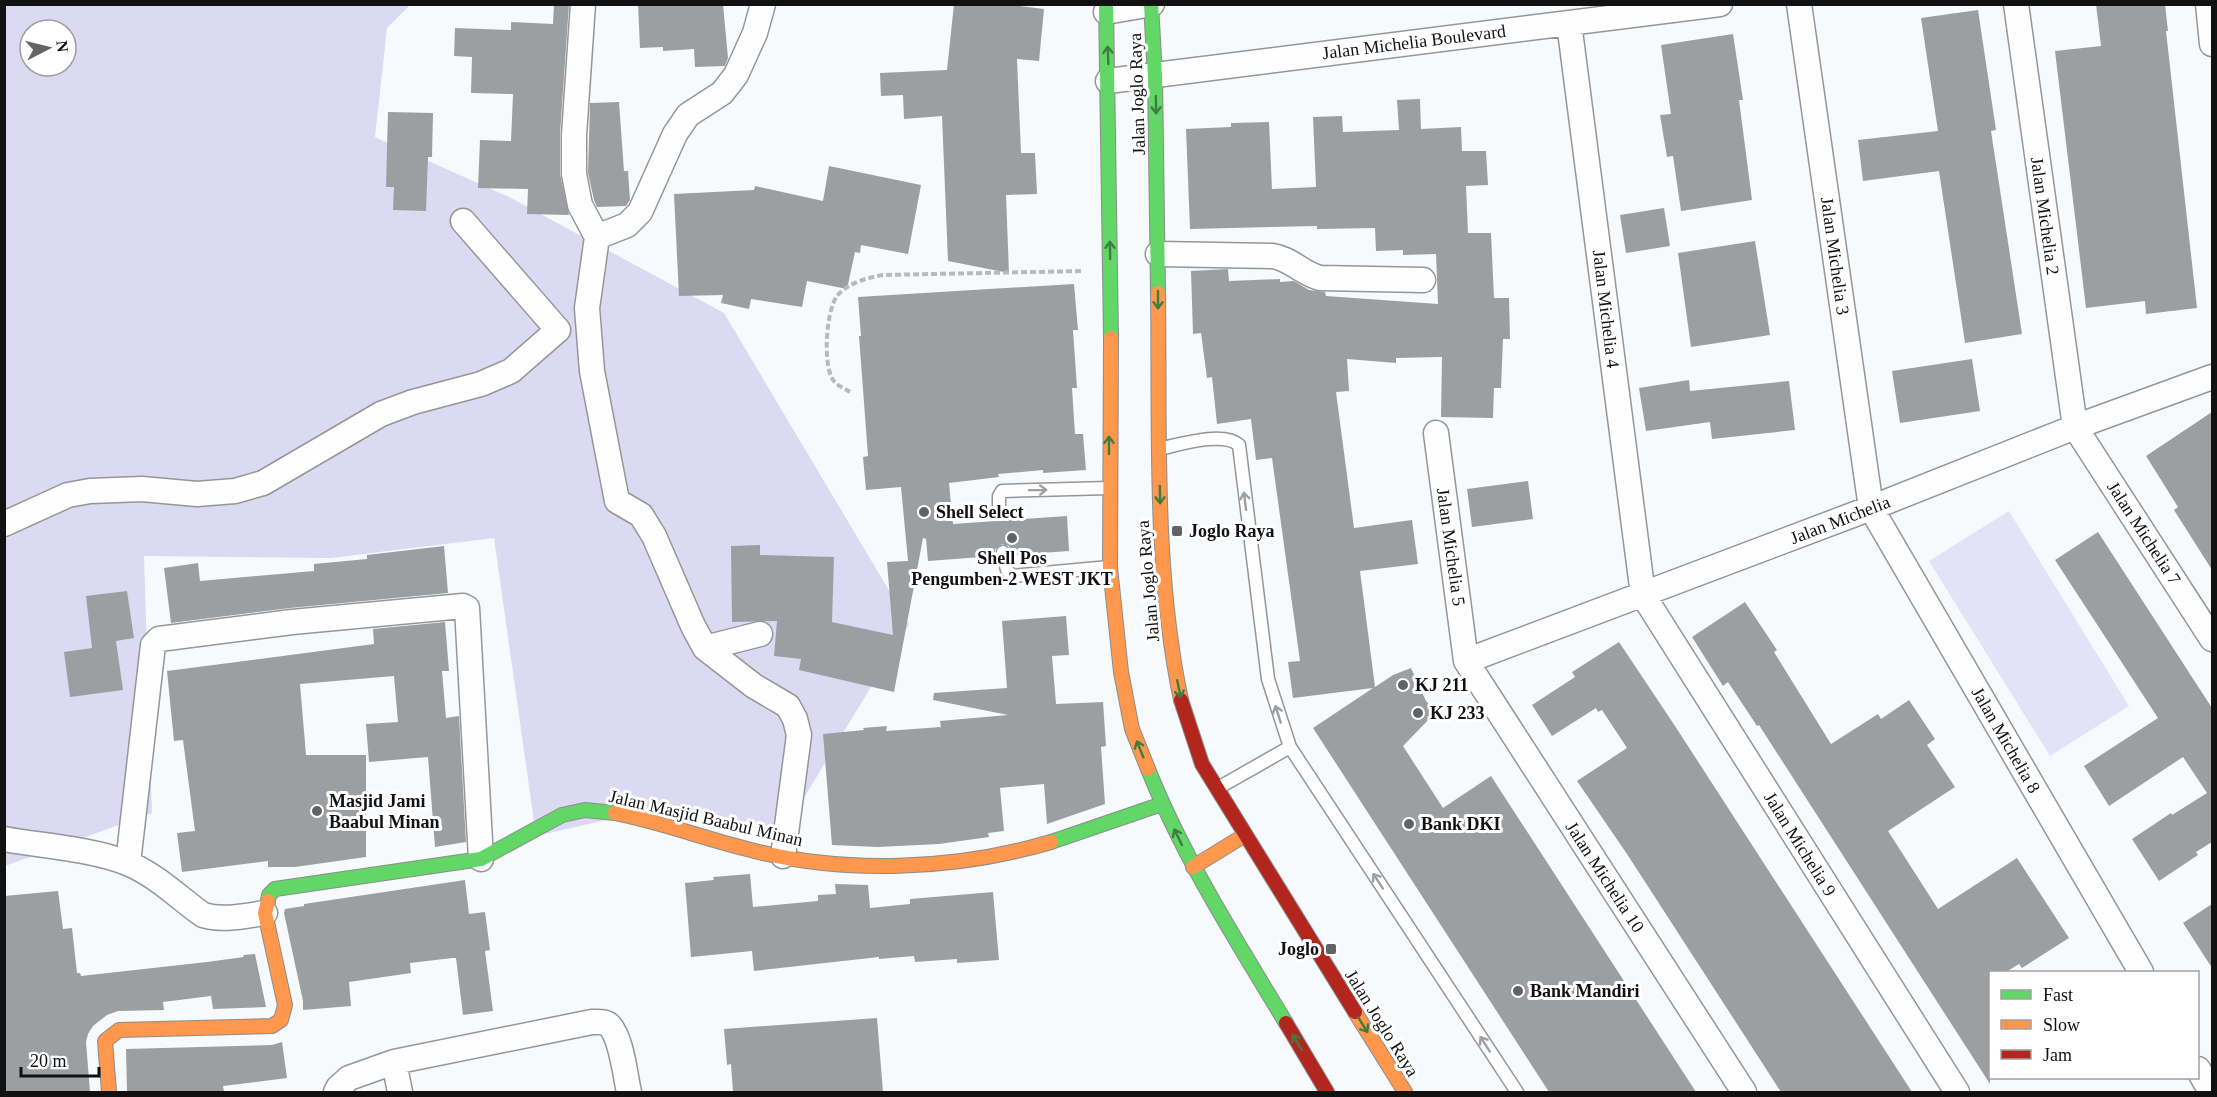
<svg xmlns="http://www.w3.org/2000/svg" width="2217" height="1097" viewBox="0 0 2217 1097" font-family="'Times New Roman',serif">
<rect width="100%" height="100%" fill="#f7fafd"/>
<path fill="#dcd9f2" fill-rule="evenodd" d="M4 5H410L387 28 375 137 511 198 724 313 909 624 785 829 663 807 536 836 494 538 331 558 144 556 152 813 5 866ZM30 30H66V66H30Z"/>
<path fill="#e2e3f6" d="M2009 511 2129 706 2050 756 1929 561Z"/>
<path fill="#9c9fa1" d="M554 4H569L560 134V174L569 215 527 214 528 189 478 188 480 140 511 141 513 94 471 93 472 57 454 56 455 28 511 30V22L553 24Z
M638 4H723L728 58 725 66 695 67 694 49 663 51V47L640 48Z
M954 4H1003L1044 9 1039 61 1017 59 1021 153H1035L1037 194 1006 195 1009 273 948 261 942 116 904 119 903 95 881 96 880 73 947 70Z
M2096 4H2165L2168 31H2166L2197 308 2146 314 2145 301 2086 308 2055 51 2101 46Z
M1978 10 1996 130 1991 131 2022 334 1965 343 1939 171 1863 181 1858 140 1938 131 1921 18Z
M1733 34 1743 100H1739L1752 200 1681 211 1673 156 1667 157 1660 115 1671 114 1661 45Z
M1420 99 1421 129 1461 127 1462 151H1486L1488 185 1466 186 1468 233H1491L1494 298H1509L1510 339H1503L1501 388H1494L1493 418 1441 417 1442 357 1396 358V363L1347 359 1349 391 1336 392 1354 528 1412 520 1418 564 1360 571 1375 687 1393 675 1411 668 1426 701 1436 712 1403 746 1443 808 1491 776 1696 1092H1549L1313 728 1373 688 1293 698 1288 662 1300 661 1272 458 1256 460 1251 419 1217 424 1212 377 1207 378 1201 333 1193 334 1191 271 1228 269 1229 281 1280 279V282L1294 281 1309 290 1325 292 1326 296 1438 304 1436 254 1403 255V250L1376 251 1375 228 1317 229V226L1190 229 1186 129 1231 127V123L1269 122 1272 189 1316 187 1313 117 1342 116 1343 132 1399 130 1397 100Z
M619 102 624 171H628L630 200 626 206 597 207 594 200 588 173 590 103Z
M388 112 433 113 432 157H428L426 211 393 210 394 187H386Z
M829 166 921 185 908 254 861 245 860 253 855 252 847 289 807 281 802 307 751 299 749 309 721 303 723 295 679 296 674 194 754 190 755 186 823 201Z
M1664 208 1670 246 1626 253 1620 215Z
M1755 241 1770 335 1691 347 1678 253Z
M1074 284 1078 330H1073L1077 388H1072L1075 434H1083L1086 470 1043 473V470L998 474 999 477 949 483 953 524 1067 516 1069 551 1012 555 1009 546 1002 544 995 549V556L928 561 926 539 923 538 894 692 799 670 801 659 774 656 777 621 732 622 731 546 760 545V555L834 557 832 622 893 635 887 562 908 561 901 487 866 490 863 457 868 456 859 336H861L858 297Z
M1972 359 1980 411 1900 423 1892 371Z
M1689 380 1690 391 1789 381 1795 430 1712 439 1710 422 1646 431 1639 388Z
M2212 412V570L2174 510 2178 507 2146 456Z
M1528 481 1533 519 1472 527 1467 489Z
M2098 532 2212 708V842L2196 852 2198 855 2159 881 2132 839 2171 813 2172 815 2207 793 2183 757 2109 806 2084 766 2158 718 2055 560Z
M444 546 448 593 290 608 171 623 164 568 198 563 200 581 314 571V564L367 559V555Z
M127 591 134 638 116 641 123 690 70 697 64 652 92 648 86 596Z
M1745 602 1777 650 1774 652 1831 744 1878 714 1881 719 1909 700 1935 739 1927 745 1955 787 1888 831 1938 909 2017 858 2069 938 2022 968 2019 964 2006 972H1990V1084L1759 725 1757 726 1728 682 1723 686 1692 637Z
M1066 616 1069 655 1052 656 1056 704 1103 702 1106 746 1101 747 1105 804 1047 824 1044 784 1000 788 1004 831 988 833 989 837 939 844 878 847 832 845 823 734 864 730 863 728 887 726 886 731 941 727 940 721 1008 715 933 700 934 693 1007 688 1002 621Z
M445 622 449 671H442L446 718 459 716 466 842 435 847 428 757 369 762 366 724 398 722 394 676 300 684 306 755H366V857L295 867H268V861L182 872 177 833 195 831 183 740 174 741 167 671 374 644 373 629Z
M1619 642 1675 726 1912 1092H1781L1627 854 1577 781 1627 748 1602 710 1598 712 1596 708 1552 736 1532 705 1575 677 1572 672Z
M750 874 753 907 818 901V895L836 894 835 884 868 885 870 908 910 904V899L993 892 999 960 957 963V959L915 962 914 956 879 959V957L754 971 752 951 691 957 685 883 714 880 713 877Z
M465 880 469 914 485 912 490 950 485 951 493 1011 463 1015 456 958H452L410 963 411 973 349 982 351 1006 303 1010V1001L284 913 285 909 304 906V904Z
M58 891 63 929 72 928 77 973H80L81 976 207 962 244 957 243 955 255 954 266 1007 213 1009 211 996 163 1002 164 1010 118 1011 107 1015 93 1026 88 1034 86 1042 90 1092H4V896Z
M2212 904V968L2183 923Z
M877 1018 883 1092H733L731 1064 727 1065 724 1029Z
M282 1042 287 1078 223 1086 224 1092H127L126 1049 272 1045Z"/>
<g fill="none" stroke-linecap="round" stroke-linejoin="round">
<g stroke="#959697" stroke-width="15">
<path id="lane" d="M1163 448C1181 444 1224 431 1239 445L1268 679 1290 747 1517 1092
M999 513V496L1002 491 1109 488
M1003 552 1007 570 1012 576 1109 567
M1218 788 1290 747"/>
</g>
<g stroke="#959697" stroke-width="27">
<path id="street" d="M583 4 574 135V174L580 205 597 237 587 308 592 371 617 501 641 515 654 536 693 626 705 648 754 686 788 706 795 719 799 735 783 856
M1799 4 1871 508 2141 972
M2016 4 2075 427 2212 639
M2208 4 2212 44
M1106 12 1152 4
M1569 23 1643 595 1957 1092
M1108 81 1720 4
M597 237 627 225 640 212 675 134 688 115 722 93 736 75 755 33 763 4
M1158 254 1273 256C1291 259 1303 274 1320 278L1423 280
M1436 433 1466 661 1744 1092
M4 524 68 495 90 491 142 489 197 494 235 491 263 483 381 414 413 402 481 384 511 371 558 330 463 221
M705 648 760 634
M1466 661 1871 508 2075 427 2212 377
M4 839C42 846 93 849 127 863 155 874 179 898 203 915 223 921 244 916 265 913
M128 863 153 645 159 639 292 622 463 606 467 608 481 859
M394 1062 400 1092
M2198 1069 2211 1092
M336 1092 338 1088 349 1078 394 1062 592 1022C598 1022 606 1021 610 1026 622 1040 625 1075 629 1092"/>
</g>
<g stroke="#8b8d8e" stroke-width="16">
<path id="fast" d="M1106 4 1111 338
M1151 4 1155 76 1158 293
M1148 769C1184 859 1236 940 1286 1023
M1051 842 1162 804
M268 901 269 895 275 889 481 859 562 815 585 810 615 813"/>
</g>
<g stroke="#8b8d8e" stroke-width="16">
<path id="slow" d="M1158 293C1160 428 1153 567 1181 700
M1111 338 1110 567 1121 672 1132 729 1148 769
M615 813C660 822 703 838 747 849 843 875 956 870 1051 842
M1193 867 1245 835
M1355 1012 1405 1092
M109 1092 105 1041 119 1030 272 1026 281 1020 285 1005 265 913 268 901"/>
</g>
<g stroke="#8b8d8e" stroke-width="16">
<path id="jam" d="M1181 700 1202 764 1355 1012
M1286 1023 1327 1092"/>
</g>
<path stroke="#b8b9b9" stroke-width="4" stroke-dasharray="6 3" stroke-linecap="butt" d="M850 392C844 388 835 385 832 378 823 361 826 312 837 296 848 283 866 278 883 275L1083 271"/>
<use href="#lane" stroke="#fefeff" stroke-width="12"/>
<use href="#street" stroke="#fefeff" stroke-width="24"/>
<use href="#fast" stroke="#63d668" stroke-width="14"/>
<use href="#slow" stroke="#ff974d" stroke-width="14"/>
<use href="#jam" stroke="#b3261e" stroke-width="14"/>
</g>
<defs><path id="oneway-shaft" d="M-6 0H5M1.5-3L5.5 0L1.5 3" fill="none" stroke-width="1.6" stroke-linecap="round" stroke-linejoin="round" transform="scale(1.5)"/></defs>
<g stroke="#3e7d41">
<use href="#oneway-shaft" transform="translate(1108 55) rotate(-92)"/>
<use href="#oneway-shaft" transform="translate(1156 105) rotate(89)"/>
<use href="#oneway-shaft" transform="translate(1110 250) rotate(-91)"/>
<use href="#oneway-shaft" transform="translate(1158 300) rotate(90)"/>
<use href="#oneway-shaft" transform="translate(1109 445) rotate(-90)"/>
<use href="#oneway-shaft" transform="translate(1160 495) rotate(89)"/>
<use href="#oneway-shaft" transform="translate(1179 689) rotate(78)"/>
<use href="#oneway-shaft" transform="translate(1140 749) rotate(-112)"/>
<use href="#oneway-shaft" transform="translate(1178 837) rotate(-116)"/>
<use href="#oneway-shaft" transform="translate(1363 1025) rotate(58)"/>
<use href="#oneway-shaft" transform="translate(1297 1042) rotate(-121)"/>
</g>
<g stroke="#9f9fa0">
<use href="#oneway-shaft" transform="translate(1038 490) rotate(-1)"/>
<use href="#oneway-shaft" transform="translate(1245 501) rotate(-97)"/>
<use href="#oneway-shaft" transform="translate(1278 714) rotate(-108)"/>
<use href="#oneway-shaft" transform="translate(1378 881) rotate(-123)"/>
<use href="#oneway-shaft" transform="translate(1485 1044) rotate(-123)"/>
</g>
<g fill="#626364" stroke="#fff" stroke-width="2">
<circle cx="924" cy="512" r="6"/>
<rect x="1171" y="525" width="12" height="12" rx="3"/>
<circle cx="1012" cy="538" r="6"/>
<circle cx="1403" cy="685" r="6"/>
<circle cx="1418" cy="713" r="6"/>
<circle cx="317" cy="811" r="6"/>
<circle cx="1409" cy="824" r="6"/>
<rect x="1325" y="943" width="12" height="12" rx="3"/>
<circle cx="1518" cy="991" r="6"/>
</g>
<g text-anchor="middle" stroke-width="6" stroke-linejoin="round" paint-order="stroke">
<g font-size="18" fill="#111" stroke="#fff">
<text transform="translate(1414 42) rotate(-7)" y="6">Jalan Michelia Boulevard</text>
<text transform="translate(1137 94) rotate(-92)" y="6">Jalan Joglo Raya</text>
<text transform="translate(2045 216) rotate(82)" y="6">Jalan Michelia 2</text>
<text transform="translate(1835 256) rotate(82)" y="6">Jalan Michelia 3</text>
<text transform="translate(1606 309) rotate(83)" y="6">Jalan Michelia 4</text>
<text transform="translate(1840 520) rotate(-21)" y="6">Jalan Michelia</text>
<text transform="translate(2144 533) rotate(57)" y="6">Jalan Michelia 7</text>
<text transform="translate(1451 547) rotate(82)" y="6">Jalan Michelia 5</text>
<text transform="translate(1148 581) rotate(-95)" y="6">Jalan Joglo Raya</text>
<text transform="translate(2006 740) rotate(60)" y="6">Jalan Michelia 8</text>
<text transform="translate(706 818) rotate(13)" y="6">Jalan Masjid Baabul Minan</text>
<text transform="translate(1800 844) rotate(58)" y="6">Jalan Michelia 9</text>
<text transform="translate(1605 877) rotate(57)" y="6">Jalan Michelia 10</text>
<text transform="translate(1382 1023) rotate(58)" y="6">Jalan Joglo Raya</text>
</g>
<g font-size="18" font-weight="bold" fill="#111" stroke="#fff" text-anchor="start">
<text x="936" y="518">Shell Select</text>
<text x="1189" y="537">Joglo Raya</text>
<text x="1012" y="564" text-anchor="middle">Shell Pos<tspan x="1012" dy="21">Pengumben-2 WEST JKT</tspan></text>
<text x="1415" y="691">KJ 211</text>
<text x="1430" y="719">KJ 233</text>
<text x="329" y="807">Masjid Jami<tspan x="329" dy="21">Baabul Minan</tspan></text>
<text x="1421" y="830">Bank DKI</text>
<text x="1319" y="955" text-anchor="end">Joglo</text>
<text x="1530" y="997">Bank Mandiri</text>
</g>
</g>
<rect width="2217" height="1097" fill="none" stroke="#111111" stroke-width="12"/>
<rect x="1989" y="971" width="210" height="108" fill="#ffffff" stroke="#a0a0a0" stroke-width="1.5"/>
<rect x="2001" y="990" width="30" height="9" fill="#63d668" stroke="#a0a0a0" stroke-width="1.5"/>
<text x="2043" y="1001" font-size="18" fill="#111111">Fast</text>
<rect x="2001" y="1020" width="30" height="9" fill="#ff974d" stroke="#a0a0a0" stroke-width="1.5"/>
<text x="2043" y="1031" font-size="18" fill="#111111">Slow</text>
<rect x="2001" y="1050" width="30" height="9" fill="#b3261e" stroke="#a0a0a0" stroke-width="1.5"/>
<text x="2043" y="1061" font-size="18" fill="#111111">Jam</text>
<g transform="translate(48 48) rotate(83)"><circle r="28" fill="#ffffff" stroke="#a0a0a0" stroke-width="1.5"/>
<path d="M0-4.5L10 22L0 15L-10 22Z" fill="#626364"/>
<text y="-9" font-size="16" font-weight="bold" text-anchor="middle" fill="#111111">N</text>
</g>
<path d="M21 1067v9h78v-9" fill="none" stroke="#111111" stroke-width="3"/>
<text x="30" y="1067" font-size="18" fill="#111111" stroke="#ffffff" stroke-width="4.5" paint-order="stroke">20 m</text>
</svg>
